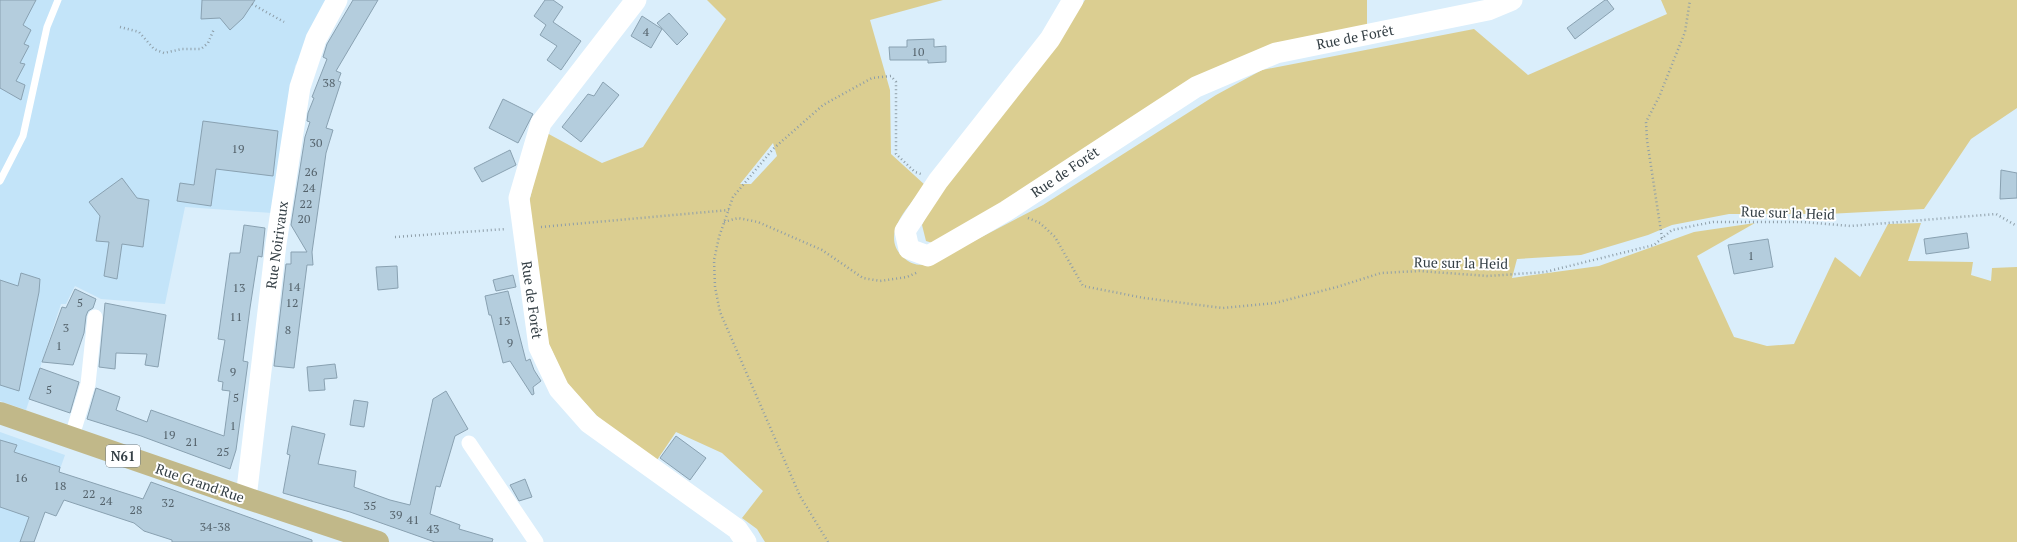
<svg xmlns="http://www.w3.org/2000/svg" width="2017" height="542" viewBox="0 0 2017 542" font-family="'PT Serif',serif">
<rect width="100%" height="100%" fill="#daeefb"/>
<path fill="#c3e4f9" d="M0 0H331L295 66 272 213 185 207 165 304 101 299 75 286 66 304H61L26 410 0 401Z
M0 432 65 455 34 542H0Z"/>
<path fill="#dbce91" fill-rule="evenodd" d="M707 0H943L870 20 890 90 891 154 925 185C912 204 879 233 902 256 911 265 919 266 930 264L1043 205 1216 95 1262 70 1474 29 1528 75 1667 14 1661 0H2017V108L1971 139 1924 209 1827 214H1729L1672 225 1648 235 1581 255 1517 259 1512 278 1599 266 1694 232 1755 223 1697 256 1734 337 1767 346 1794 344 1835 257 1860 277 1888 224 1921 223 1908 261 1973 262 1971 275 1991 281 1992 268 2017 267V542H765L757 529 742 518 763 491 722 453 676 432 655 463 598 417 567 383 547 340 529 203 545 132 602 163 643 147 726 19ZM773 143 777 156 751 184H740Z
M1085 0H1367V27L1283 42 939 245 926 241 922 225 935 198 1052 51Z"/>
<path fill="#b4cddd" stroke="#89a1b1" d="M0 0H36L23 25 31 30 24 44 29 46 20 63 25 64 16 81 25 85 21 100 0 88Z
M202 0H255L243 18 230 30 220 18 201 19Z
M353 0H378L336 71 341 73 338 81 341 82 326 128 333 130 326 153 312 252 313 265H307L294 368 274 366 286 264H291V252H307L291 225 305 137 310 122 307 121 308 113 314 98 312 97 327 59 323 57 327 44Z
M545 0H553L563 7 553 22 581 41 561 70 547 60 557 46 540 35 546 25 534 16Z
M1605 0H1607L1614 9 1575 39 1567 28Z
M669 13 688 34 677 45 657 23Z
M642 16 662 29 651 48 631 36Z
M934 39V47L946 46V62L928 63V60H890L889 47H907V40Z
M603 82 619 95 581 142 562 127 588 94 594 96Z
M503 99 533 114 518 143 489 128Z
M203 121 278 131 273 176 216 169 211 206 177 201 180 183 194 185Z
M510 150 516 165 482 182 474 168Z
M2001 170 2017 173V198L2000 199Z
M122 178 137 198 149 200 143 247 122 244 117 279 104 276 109 242 96 241 100 216 89 202Z
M244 225 265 228 262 257 258 256 250 308 243 361 248 362 236 450 230 469 141 436 87 419 96 388 120 397 116 410 147 422 151 410 224 436 230 391 222 390 223 382 218 381 225 340 218 339 230 253H240Z
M1967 233 1969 248 1926 254 1924 239Z
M1768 239 1773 267 1734 274 1728 245Z
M397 266 398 288 378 290 376 267Z
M21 273 40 279 39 292 19 391 0 385V280L18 286Z
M513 275 516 287 496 291 493 280Z
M75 289 96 299 93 308 88 311 86 316 84 333 73 365 42 362 62 307 66 308Z
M508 291 526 361 530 359 534 370 541 381 533 387 534 394 532 395 510 361 503 363 491 315H489L485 296Z
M105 303 166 315 158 367 145 365 147 354 116 353 115 369 99 367Z
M335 364 337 378 324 379 325 390 309 391 307 367Z
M40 368 79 382 70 413 29 399Z
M446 391 468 429 455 436 440 487 436 486 430 514 460 525 459 529 493 539 492 542H435L350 512 283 493 290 455 287 454 292 426 325 434 318 464 356 471 354 487 390 500 410 505 433 399Z
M354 400 368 402 364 427 350 425Z
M676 436 706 458 690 480 660 458Z
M0 440 17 445 14 452 60 467 59 472 143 499 151 482 312 540V542H172V540L144 531 134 523 64 500 56 516 45 512 34 542H20L29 517 0 507Z
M525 479 532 497 519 501 510 485Z"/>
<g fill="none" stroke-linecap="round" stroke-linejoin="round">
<path stroke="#8e9ea8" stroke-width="2.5" stroke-dasharray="1 3" stroke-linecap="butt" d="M252 4 284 22
M120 27 139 32 154 49 164 53 182 49H201L208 43 214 29
M1028 218 1040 223 1055 237 1083 286 1144 298 1223 308 1275 303 1337 287 1381 273 1419 271 1488 276 1545 272 1654 245 1672 230 1713 222H1803L1851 226 1996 214 2017 226
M724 222 738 218 758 222 822 250 863 278 880 281 907 277 918 272
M541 227 729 210
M395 237 506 229
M1662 238 1647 140 1646 122 1659 97 1685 32 1690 0
M828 542 800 496 720 312 715 287 714 260 719 237 733 197 773 149 823 105 872 78 891 76 896 82V154L915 172 921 174"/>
<path stroke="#fff" stroke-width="7" d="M0 181 23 136 47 27 58 0"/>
<path stroke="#fff" stroke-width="15" d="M71 439 88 384 95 317
M469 443 536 542"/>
<path stroke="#fff" stroke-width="21" d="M636 0 541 123 519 198 539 347 559 389 589 423 737 529 746 542
M1073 0 1050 39 938 181 905 231 909 249 928 256 1006 211 1196 87 1276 53 1488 10 1512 0
M246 498 276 244 300 87 316 39 337 0"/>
<path stroke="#c1b889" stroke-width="22" d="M0 413 246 498 378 542"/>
</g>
<g text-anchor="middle" stroke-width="4" stroke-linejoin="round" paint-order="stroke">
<g font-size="12" fill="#54626b">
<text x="646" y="36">4</text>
<text x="918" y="56">10</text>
<text x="329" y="87">38</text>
<text x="316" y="147">30</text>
<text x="238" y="153">19</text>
<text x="311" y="176">26</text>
<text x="309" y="192">24</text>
<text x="306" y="208">22</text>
<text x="304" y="223">20</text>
<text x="1751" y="260">1</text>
<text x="294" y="291">14</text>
<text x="239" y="292">13</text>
<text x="80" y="307">5</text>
<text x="292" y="307">12</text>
<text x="236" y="321">11</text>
<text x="504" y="325">13</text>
<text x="66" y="332">3</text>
<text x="288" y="334">8</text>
<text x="510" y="347">9</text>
<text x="59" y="350">1</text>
<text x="233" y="376">9</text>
<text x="49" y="394">5</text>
<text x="236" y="402">5</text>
<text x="233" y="430">1</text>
<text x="169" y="439">19</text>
<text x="192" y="446">21</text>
<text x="223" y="456">25</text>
<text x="21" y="482">16</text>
<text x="60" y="490">18</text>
<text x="89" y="498">22</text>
<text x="106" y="505">24</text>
<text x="168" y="507">32</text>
<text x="370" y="510">35</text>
<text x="136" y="514">28</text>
<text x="396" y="519">39</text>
<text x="413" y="524">41</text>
<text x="215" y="531">34-38</text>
<text x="433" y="533">43</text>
</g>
<rect fill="#fff" stroke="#71797d" stroke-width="1" x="106" y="445" width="34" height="22" rx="3"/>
<g font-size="13" font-weight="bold" fill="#343f45">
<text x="123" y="461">N61</text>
</g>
<g font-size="14" fill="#343f45" stroke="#fff">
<text transform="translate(1355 37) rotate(-11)" y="5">Rue de Forêt</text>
<text transform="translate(1065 172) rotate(-34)" y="5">Rue de Forêt</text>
<text transform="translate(1788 213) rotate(2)" y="5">Rue sur la Heid</text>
<text transform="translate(277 245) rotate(-82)" y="5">Rue Noirivaux</text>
<text transform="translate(1461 263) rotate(1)" y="5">Rue sur la Heid</text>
<text transform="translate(532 300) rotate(82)" y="5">Rue de Forêt</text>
<text transform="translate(200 483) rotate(19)" y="5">Rue Grand'Rue</text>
</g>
</g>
</svg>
